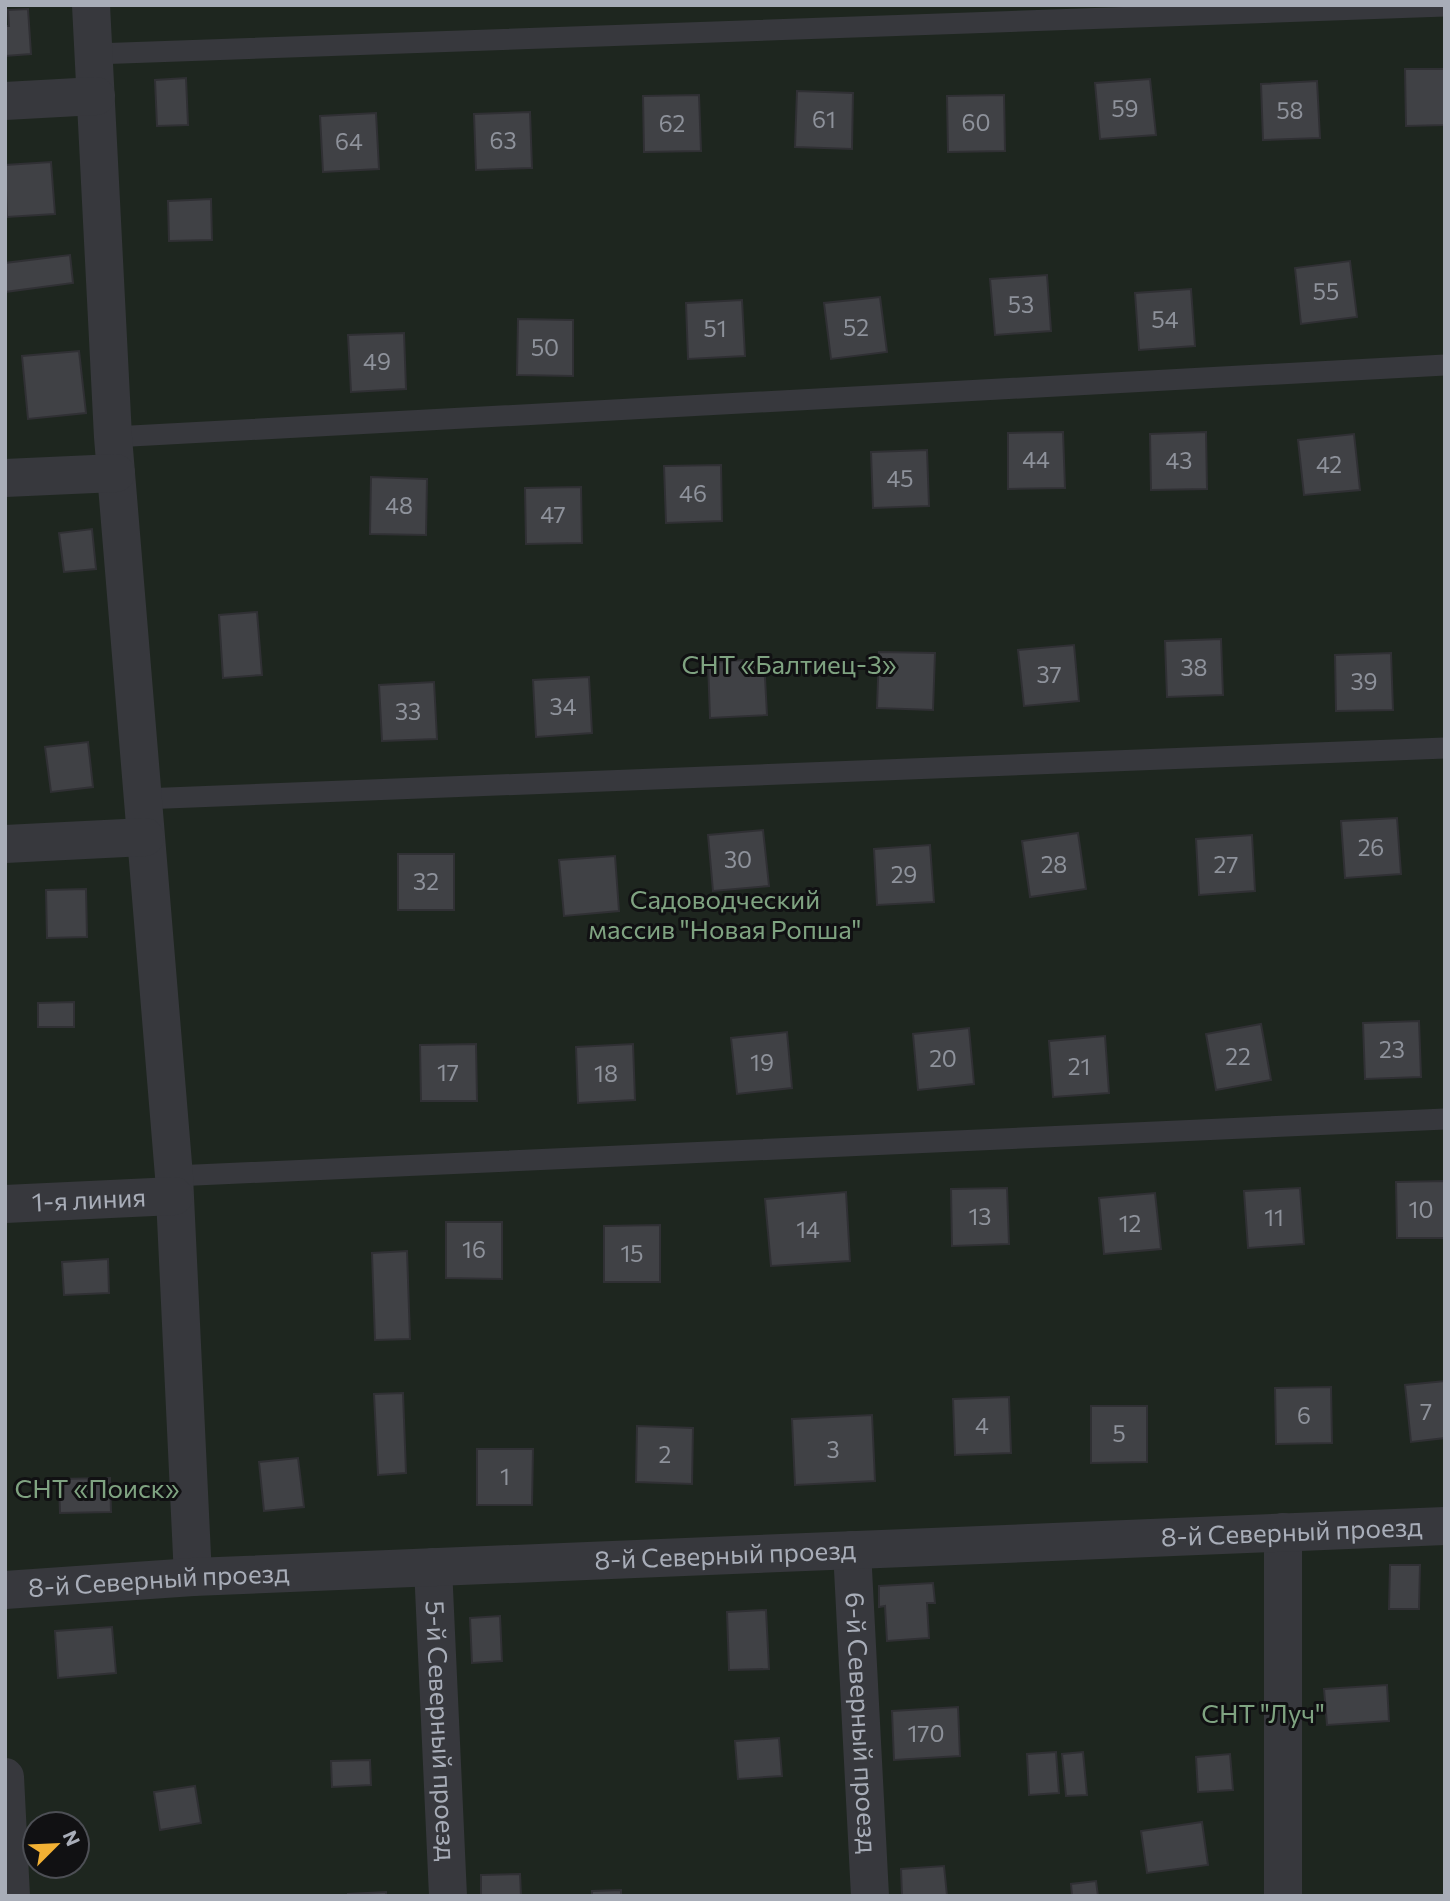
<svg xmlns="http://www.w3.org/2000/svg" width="1450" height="1901" viewBox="0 0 1450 1901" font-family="Commissioner,sans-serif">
<rect width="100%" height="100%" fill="#161618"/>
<path fill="#1e261f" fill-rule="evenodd" d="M5 5H1445V1896H5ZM35 1824H77V1866H35Z"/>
<path fill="#404145" stroke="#303034" stroke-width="2" d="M28 9 31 54 5 56V26H9L8 10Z
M1405 69H1445V125L1406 126Z
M186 78 188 125 157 126 155 80Z
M1150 79 1156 135 1100 139 1095 83Z
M1317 81 1320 138 1263 140 1261 84Z
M797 91 853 93 852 149 795 147Z
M699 95 701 151 644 152 643 96Z
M1004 95 1005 151 948 152 947 96Z
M530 112 532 168 476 170 474 114Z
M376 113 379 169 323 172 320 116Z
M51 162 55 214 7 217 5 165Z
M211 199 212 240 169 241 168 201Z
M70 255 73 283 5 292V263Z
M1350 261 1357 317 1301 324 1295 268Z
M1047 275 1051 331 995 335 990 279Z
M1191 289 1195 346 1139 350 1135 293Z
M880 297 887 352 831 359 824 303Z
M742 300 745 356 688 359 686 303Z
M518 319 573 320V376L517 375Z
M404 333 406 389 351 392 348 335Z
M79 351 86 413 28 419 22 356Z
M1063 432 1065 488 1008 489V433Z
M1206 432 1207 489 1151 490 1150 434Z
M1354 434 1360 490 1304 495 1298 440Z
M927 450 929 506 873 508 871 452Z
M721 465 722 521 666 523 664 466Z
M371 477 427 479 426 535 370 534Z
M581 487 582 543 526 544 525 488Z
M92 529 96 569 64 572 59 533Z
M257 612 262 675 223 678 219 615Z
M1221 639 1223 695 1167 697 1165 641Z
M1074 645 1079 701 1024 706 1018 650Z
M879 652 935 653 933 710 877 708Z
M1391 653 1393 710 1336 711 1335 655Z
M764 659 767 715 710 718 708 662Z
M589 677 592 733 536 737 533 680Z
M434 682 437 739 382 741 379 685Z
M88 742 93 787 51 792 45 747Z
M1397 818 1401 874 1345 878 1341 821Z
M763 830 769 886 713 891 708 835Z
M1078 833 1086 889 1030 897 1022 841Z
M1252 835 1255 891 1199 895 1196 839Z
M930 845 934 902 877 905 874 849Z
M398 854H454V910H398Z
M615 856 619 911 564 916 559 860Z
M86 889 87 937 47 938 46 890Z
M74 1002V1027H38V1003Z
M1419 1021 1421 1077 1365 1079 1363 1023Z
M1261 1024 1271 1080 1216 1090 1206 1034Z
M969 1028 974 1084 918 1090 913 1034Z
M787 1032 792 1088 737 1094 731 1038Z
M1105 1036 1109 1093 1053 1097 1049 1041Z
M476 1044 477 1101H421L420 1045Z
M633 1044 635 1100 578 1103 576 1047Z
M1445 1181V1238H1397L1396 1182Z
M1007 1188 1009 1244 952 1246 951 1189Z
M1300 1188 1304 1244 1248 1248 1244 1191Z
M846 1192 850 1261 771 1266 765 1199Z
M1155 1193 1161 1249 1104 1254 1099 1198Z
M446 1222H502V1279L446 1278Z
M660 1225V1282H604V1226Z
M407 1251 410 1339 375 1340 372 1253Z
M108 1259 109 1293 64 1295 62 1262Z
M1445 1381V1438L1411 1442 1405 1385Z
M1331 1387 1332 1443 1276 1444 1275 1388Z
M403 1393 406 1473 378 1475 374 1394Z
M1009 1397 1011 1453 955 1455 953 1399Z
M1091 1406H1147V1462L1091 1463Z
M872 1415 875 1481 795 1485 792 1419Z
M637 1426 693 1428 692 1484 636 1482Z
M477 1449H533L532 1505H477Z
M298 1458 304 1507 264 1511 259 1462Z
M110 1478 111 1512 60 1513 59 1479Z
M1390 1565H1420L1419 1609H1389Z
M933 1583 935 1603H927L929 1638 887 1641 885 1606 879 1607V1586Z
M766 1610 769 1669 729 1670 727 1612Z
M500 1616 502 1661 472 1663 470 1618Z
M112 1627 116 1673 58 1678 55 1631Z
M1387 1685 1389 1721 1327 1725 1324 1689Z
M958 1707 960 1756 894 1760 892 1711Z
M779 1738 782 1776 738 1779 735 1741Z
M1056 1752 1059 1793 1029 1795 1027 1754Z
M1083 1752 1087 1795 1066 1796 1062 1754Z
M1230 1754 1233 1790 1198 1792 1196 1757Z
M370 1760 371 1785 332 1787 331 1761Z
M195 1786 201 1823 160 1830 154 1792Z
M1202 1822 1208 1865 1147 1873 1141 1831Z
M944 1866 947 1896H902L901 1869Z
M520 1874 521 1896H481V1875Z
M1096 1881 1098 1896H1072L1071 1884Z
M621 1890V1896H592V1891Z
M386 1892V1896H348V1894Z"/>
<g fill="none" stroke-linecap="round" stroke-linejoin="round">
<path stroke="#37383d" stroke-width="21" d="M94 54 1445 6
M113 437 1445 365
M142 799 1445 748
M174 1176 1445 1119"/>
<g stroke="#37383d" stroke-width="38">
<path d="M91 5 113 437 174 1176 193 1577"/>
<path d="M5 101 96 96"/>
<path d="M5 478 116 473"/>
<path d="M5 844 145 837"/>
<path id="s1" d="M5 1204 174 1196"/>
<path d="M1283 1532V1896"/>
<path id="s2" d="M852 1550 870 1896"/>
<path id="s3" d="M433 1567 448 1896"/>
<path id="s4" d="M5 1590 193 1577 1445 1526"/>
<path d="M5 1777 11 1896"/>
</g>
</g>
<g text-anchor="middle" stroke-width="6" stroke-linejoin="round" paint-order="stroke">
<g font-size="23" fill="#8e929b">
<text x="1125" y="117">59</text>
<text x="1290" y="119">58</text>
<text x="824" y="128">61</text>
<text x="976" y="131">60</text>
<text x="672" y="132">62</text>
<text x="503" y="149">63</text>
<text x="349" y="150">64</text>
<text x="1326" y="300">55</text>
<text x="1021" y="313">53</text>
<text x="1165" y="328">54</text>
<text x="856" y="336">52</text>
<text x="715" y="337">51</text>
<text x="545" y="356">50</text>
<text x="377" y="370">49</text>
<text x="1036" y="468">44</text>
<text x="1179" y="469">43</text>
<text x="1329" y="473">42</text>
<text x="900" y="487">45</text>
<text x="693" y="502">46</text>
<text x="399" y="514">48</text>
<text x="553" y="523">47</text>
<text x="1194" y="676">38</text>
<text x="1049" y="683">37</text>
<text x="1364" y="690">39</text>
<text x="563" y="715">34</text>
<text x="408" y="720">33</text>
<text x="1371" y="856">26</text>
<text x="738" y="868">30</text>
<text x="1054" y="873">28</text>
<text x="1226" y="873">27</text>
<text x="904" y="883">29</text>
<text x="426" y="890">32</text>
<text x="1392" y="1058">23</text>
<text x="1238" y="1065">22</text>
<text x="943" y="1067">20</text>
<text x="762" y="1071">19</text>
<text x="1079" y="1075">21</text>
<text x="448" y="1081">17</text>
<text x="606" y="1082">18</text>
<text x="1421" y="1218">10</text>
<text x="980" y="1225">13</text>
<text x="1274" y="1226">11</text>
<text x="1130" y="1232">12</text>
<text x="808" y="1238">14</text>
<text x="474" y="1258">16</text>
<text x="632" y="1262">15</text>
<text x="1426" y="1420">7</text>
<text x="1304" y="1424">6</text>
<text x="982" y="1434">4</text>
<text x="1119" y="1442">5</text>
<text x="833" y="1458">3</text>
<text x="665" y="1463">2</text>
<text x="505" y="1485">1</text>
<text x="926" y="1742">170</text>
</g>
<g font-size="26" fill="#7fa381" stroke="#111113">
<text x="789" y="674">СНТ «Балтиец-3»</text>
<text x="725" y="909">Садоводческий<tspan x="725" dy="30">массив "Новая Ропша"</tspan></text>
<text x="97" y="1498">СНТ «Поиск»</text>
<text x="1263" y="1723">СНТ "Луч"</text>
</g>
<g font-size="26" fill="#a8adb8" stroke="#111113">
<text dy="9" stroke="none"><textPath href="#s1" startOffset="84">1-я линия</textPath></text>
<text dy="9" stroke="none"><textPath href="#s4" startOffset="1288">8-й Северный проезд</textPath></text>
<text dy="9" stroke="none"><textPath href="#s4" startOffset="721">8-й Северный проезд</textPath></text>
<text dy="9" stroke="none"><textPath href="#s4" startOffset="154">8-й Северный проезд</textPath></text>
<text dy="9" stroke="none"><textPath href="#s2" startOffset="173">6-й Северный проезд</textPath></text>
<text dy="9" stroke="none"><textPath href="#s3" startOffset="164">5-й Северный проезд</textPath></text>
</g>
</g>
<rect width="1450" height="1901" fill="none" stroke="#a8adb8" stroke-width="14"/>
<g transform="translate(56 1845) rotate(66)"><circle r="33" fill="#111113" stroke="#4d4f55" stroke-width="2"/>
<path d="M0-5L12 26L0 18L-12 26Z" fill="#f2b134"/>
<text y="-10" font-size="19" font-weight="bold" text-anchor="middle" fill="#a8adb8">N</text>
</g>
</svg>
